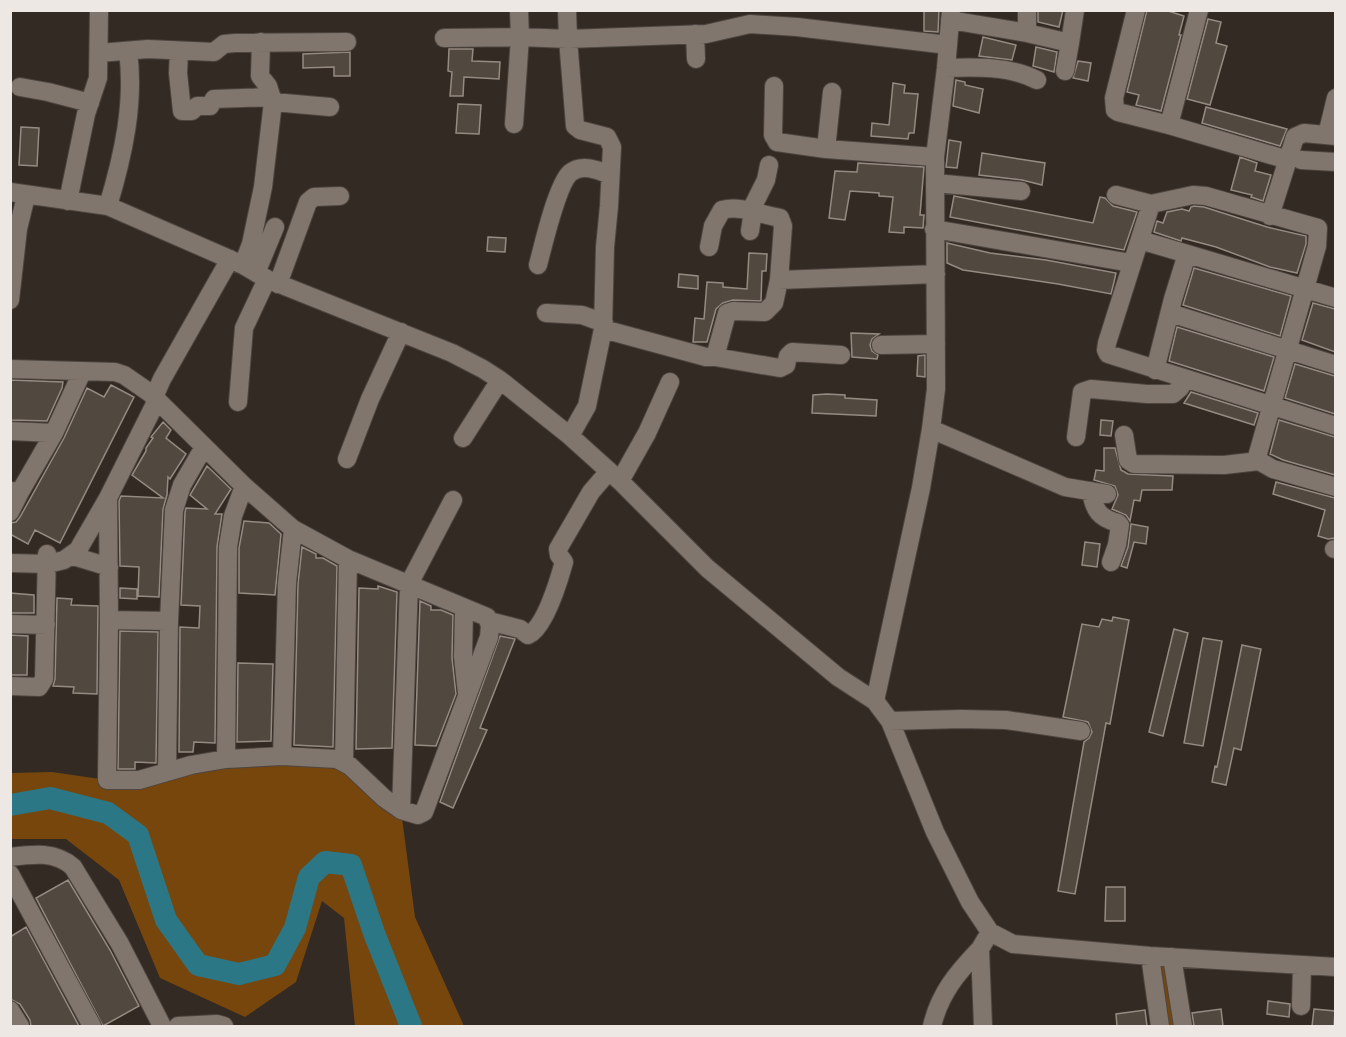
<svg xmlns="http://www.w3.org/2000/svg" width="1346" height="1037" viewBox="0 0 1346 1037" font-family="Ubuntu,sans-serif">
<rect width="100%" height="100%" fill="#322a23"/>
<path fill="#77460d" d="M328 758 401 810 415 917 464 1026H355L344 918 322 901 296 982 245 1017 160 978 119 880 66 839H11L10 773 52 772 107 780 167 772Z
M1150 956 1172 957 1183 1026H1160Z"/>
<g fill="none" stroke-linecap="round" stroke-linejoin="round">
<path stroke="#2c7785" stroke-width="22" d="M10 805 50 798 108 813 138 835 166 920 198 965 239 974 275 965 295 928 309 877 325 862 351 865 374 933 411 1026"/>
</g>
<path fill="#514840" stroke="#958b82" stroke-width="1.5" d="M924 10H939L938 32 924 31Z
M1038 10H1063L1059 27 1038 22Z
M1147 10H1165L1184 16 1179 35H1181L1161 111 1136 105 1139 95 1127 92Z
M1208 19 1221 22 1216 43 1227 46 1210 105 1187 99Z
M983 37 1016 45 1012 60 979 56Z
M1036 47 1057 52 1054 72 1033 66Z
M449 49H473L472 61 500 62 499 79 464 77 463 96H450L452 72 448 71Z
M350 52V76H334V67L303 68V54Z
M1078 61 1091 63 1088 81 1073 78Z
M956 80 965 82V85L983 89 979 113 953 106Z
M893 83 905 85 904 93 918 94 914 133H909L908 139 871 136 872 123 889 125Z
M458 104 481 105 479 134 456 133Z
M1206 107 1287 129 1280 146 1202 123Z
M21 127 39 128 37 166 19 165Z
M949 140 961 142 957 168 946 167Z
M982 153 1045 163 1042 185 1022 180 979 175Z
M1240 157 1257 163 1255 171 1271 175 1263 201 1251 197 1252 195 1231 190Z
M858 163 924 167 920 215H924L923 228 904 227V233L889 232 893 197 879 196V193L850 191 845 220 829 218 835 171 857 172Z
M954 196 1093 223 1100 197 1105 198 1113 206 1137 212 1124 250 950 217Z
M1194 206 1204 207 1267 227 1306 236V244L1297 273 1270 267 1216 247 1182 238 1181 241 1154 232 1157 221 1163 223 1167 212 1182 209 1189 211 1191 207Z
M488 237 506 238 505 252 487 251Z
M947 243 990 253 1046 260 1116 273 1114 282 1111 294 1058 284 963 270 947 263Z
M749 253 767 254 766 271H762L761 301 733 300 723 303 716 309 707 342H693L695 318 704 319 707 282 723 283V287L747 289Z
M1194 268 1291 296 1280 336 1183 305Z
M679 274 698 276V289L678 287Z
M1313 303 1335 309V352L1302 340Z
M1177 327 1274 357 1264 391 1169 361Z
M851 333 879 334 872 339 870 345 872 351 878 355 877 359 852 357Z
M925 355V377L917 376 918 356Z
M1295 364 1335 376V414L1285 398Z
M10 380 63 382 62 388 47 421 10 420Z
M111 385 134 397 60 543 35 530 28 544 10 534V523L16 522 20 517 64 438 87 388 104 397Z
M1191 392 1258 413 1254 425 1184 403Z
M827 394 845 395V398L877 400 876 416 812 413 813 395Z
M1101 420 1113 421 1111 436 1100 435Z
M1279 420 1335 437V475L1283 460 1270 454Z
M163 422 171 430 166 438 186 454 170 479 168 477 167 495 163 509 159 597 138 596 139 567 120 566 119 501 121 496 163 498 132 475 146 451V448L153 438 151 437Z
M1104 448H1115L1121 470 1128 474 1173 476 1172 490H1142L1140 501 1134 500 1130 521 1126 515 1112 509 1118 495 1115 486 1094 480 1096 470 1104 471Z
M207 466 231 489 215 514H222L217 547 215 743 194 742 193 752H179L180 627 199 628 200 606 181 605 185 512 186 508 207 509 190 495Z
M1276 482 1335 498V538L1328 539 1318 536 1325 510 1273 494Z
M244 521 269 523 281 534 275 595 239 593V548Z
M1131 524 1148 527 1146 544 1134 542 1127 568 1121 566 1128 547Z
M1085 542 1100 544 1097 567 1082 565Z
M302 547 316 554V558H323L337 566 333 747 294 745 298 584Z
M378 586 397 592 392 748 356 749 359 588 378 589Z
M120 588 137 589V599L120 598Z
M10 593 34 595V613H10Z
M57 598 72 599 71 605 98 606 97 694 73 693 74 687 53 686 55 679Z
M420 601 431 606V610H441L453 615 452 658 456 694 436 746 415 745Z
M1113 617 1129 620 1110 724 1106 723 1075 894 1058 891 1084 742 1089 738 1092 732 1088 722 1063 717 1082 624 1099 627 1102 619 1112 621Z
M1174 629 1188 633 1163 736 1149 732Z
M120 631 158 632 156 763 135 762V769H118Z
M10 635 28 636 27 675H10Z
M500 636 515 639 480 728 487 730 453 808 440 802Z
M1203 638 1222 641 1203 746 1184 743Z
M1242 645 1261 649 1241 750 1234 748 1226 785 1212 782 1215 766 1217 767Z
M238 663 273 664 271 741 237 742Z
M68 880 110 950 139 1006 103 1026 36 898Z
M1106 887H1125V921H1105Z
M26 927 79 1026H31L30 1020 20 1004 10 999V937Z
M1268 1001 1290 1004 1289 1017 1267 1014Z
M1221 1009 1223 1026H1194L1192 1013Z
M1314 1009 1335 1011 1334 1026H1312Z
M1145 1010 1147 1026H1117L1116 1014Z"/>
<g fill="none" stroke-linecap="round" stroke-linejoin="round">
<g stroke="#4d4540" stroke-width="20">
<path id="minor" d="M519 10 520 37 568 39 706 34 750 24 797 27 948 45
M567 10 568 39 575 126 580 130 607 137 612 147 609 206 605 247 603 329 587 406 570 436
M1136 10 1114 98 1115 110 1118 112 1169 125 1288 160
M950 20 1027 33 1070 43 1065 71
M1027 33V10
M695 34 696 59
M444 38 520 37 514 124
M1070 43 1075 10
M179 51 178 73 182 111H192L197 106H210L214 99 272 97
M99 53 148 49 214 52 224 44 235 43 347 42
M946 68C976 67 1010 66 1037 80
M774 86 773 135 777 142 826 149 935 157
M20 87 48 92 90 103
M273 102 330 107
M1169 125 1199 10
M1327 135 1336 98
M826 149 832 92
M1301 160 1336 162
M935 183 1021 191
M10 192 108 206 243 265 267 279 452 353 483 369 500 380 570 436 620 481 707 568 838 677 875 701 890 721 935 832 970 902 990 932 1013 944 1150 956 1336 967
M1116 195 1151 204 1193 195 1206 196 1318 228 1317 246 1257 457 1259 461 1273 469 1336 487
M68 201 86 114 98 78 99 10
M1151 204 1107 343 1106 350 1108 354 1336 426
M108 206C123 156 135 103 128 51
M1270 216 1295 137 1304 133 1336 136
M934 229 1131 263
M750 231 754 204 766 180 769 165
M1140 240 1336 298
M709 247 713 226 722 210C740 205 759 214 776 217L780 218 783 226 779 280
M243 265 251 244 263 187 273 102 268 86 260 76 261 42
M538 265C543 246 557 185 570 173 582 163 598 170 610 175
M256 273 275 227
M278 284 308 202 314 197 340 196
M10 300 18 229 26 196
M546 313 582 315 604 323
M1170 313 1336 365
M603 329 706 357H715L727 313 733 311 765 312 774 303 779 280 936 274
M881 345 936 344
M715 357 780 368 786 365 788 356 792 352 841 355
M10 369 115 372 124 375 150 393 244 486 293 529 348 559 487 617 490 626 489 637 424 812 418 815 401 810 384 798 350 766 337 759 282 756 226 759 191 765 139 780H107L109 620 108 498
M1155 370 1173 299 1187 254
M154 397 162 379 230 259
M238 402 244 328 267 279
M931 429 1065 487 1107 494
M10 431 54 433 82 372
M1124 435 1128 460 1134 464 1224 465 1259 461
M1076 437 1082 392 1091 389 1147 394H1173L1180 388 1185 379
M463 438 500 380
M347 459 370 399 401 332
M620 481 647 433 670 382
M10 491 20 492 54 433
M1091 491C1094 510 1099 518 1118 523L1120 525 1117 545 1111 562
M10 512 20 492
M1334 549H1336
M73 556 109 567
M10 563 48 564 64 560 78 550 108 498 157 400
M464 608 463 657 467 693
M109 620 169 621
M489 621 520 629 528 635C545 628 559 580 564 562L559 555 558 549 591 492 609 471
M10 624 46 625
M10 686 39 687 44 679 47 554
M875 701 921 488 931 429 936 389 935 157 946 68 951 10
M890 721 961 719 1006 720 1081 731
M282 756 287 583 293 529
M226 759 228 547 233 516 244 486
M344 762 348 559
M167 772 169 621 174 510 182 485 204 447
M401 810 409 584 453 500
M10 857C33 854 55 851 73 867L120 944 162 1026
M10 874 92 1026
M1150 956 1160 1026
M1172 957 1183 1026
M1301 1006 1302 965
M10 1010 20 1026
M178 1026 217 1024 224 1026
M932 1026C940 993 957 973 980 949
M983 1026 980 949 990 932"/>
</g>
<use href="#minor" stroke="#80766d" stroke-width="18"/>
</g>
<rect width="1346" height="1037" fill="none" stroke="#ede8e3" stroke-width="24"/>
</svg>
